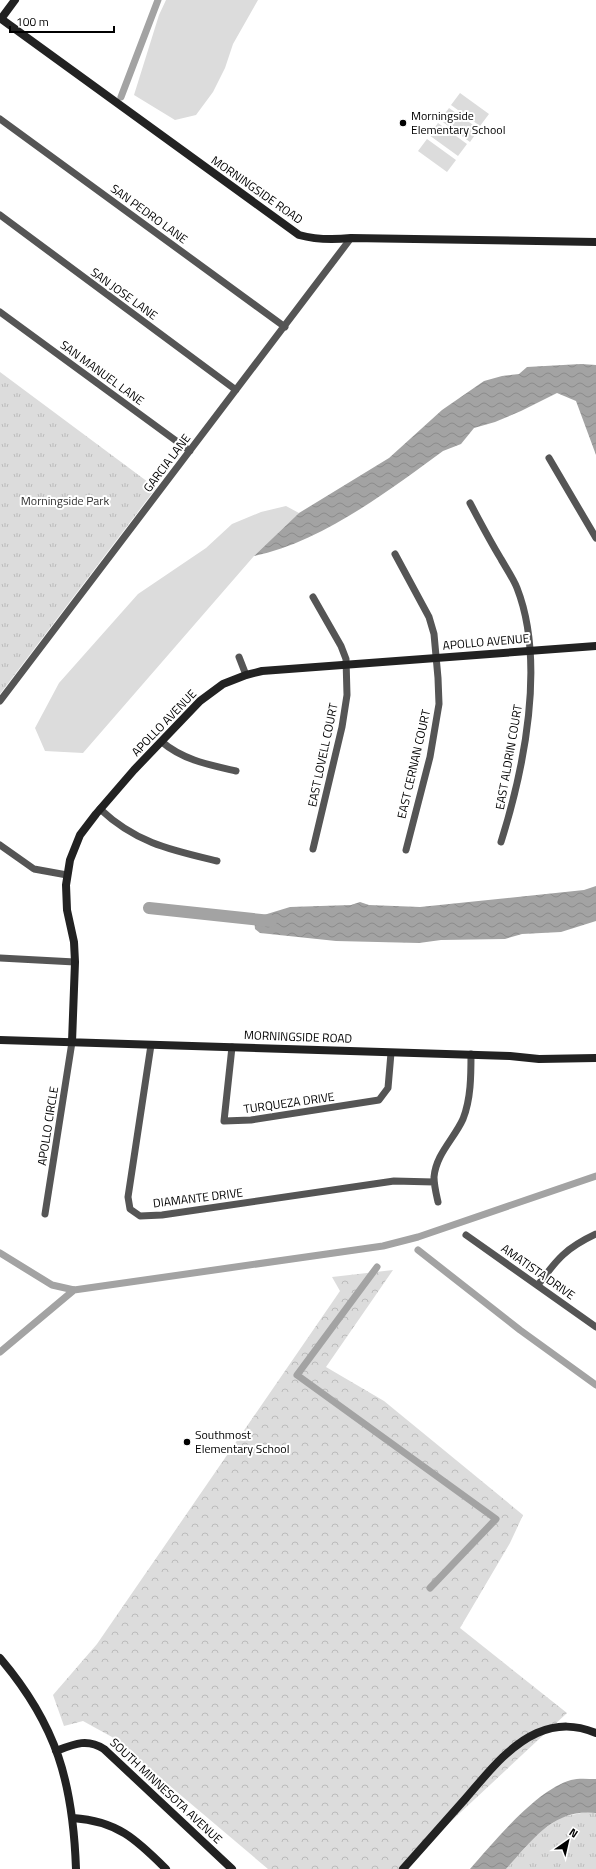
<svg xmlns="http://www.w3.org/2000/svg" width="596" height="1869" viewBox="0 0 596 1869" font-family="'Titillium Web',sans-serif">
<defs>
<pattern id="forest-crowns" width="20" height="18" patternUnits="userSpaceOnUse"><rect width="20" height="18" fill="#dcdcdc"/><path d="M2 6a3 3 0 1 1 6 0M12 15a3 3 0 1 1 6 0" fill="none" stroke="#bbb"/></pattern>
<pattern id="park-tufts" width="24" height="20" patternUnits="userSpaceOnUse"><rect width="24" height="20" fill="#dcdcdc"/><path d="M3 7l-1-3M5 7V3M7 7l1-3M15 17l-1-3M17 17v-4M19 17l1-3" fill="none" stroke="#bbb"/></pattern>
<pattern id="water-waves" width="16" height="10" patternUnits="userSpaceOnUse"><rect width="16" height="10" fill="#a3a3a3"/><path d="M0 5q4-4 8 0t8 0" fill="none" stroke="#8b8b8b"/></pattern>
</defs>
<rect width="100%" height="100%" fill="#fff"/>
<path fill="#dcdcdc" d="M166 0H258L233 44 225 68 213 92 196 115 175 120 134 95 159 15Z
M460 93 489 114 480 126 451 105Z
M449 108 479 129 470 142 440 120Z
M438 123 467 144 458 156 429 135Z
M427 139 456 160 447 172 418 151Z
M286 506 299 513 254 556 83 753 45 751 35 728 59 683 138 594 206 548 232 524 261 512Z"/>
<path fill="url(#forest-crowns)" d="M393 1270 326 1367 384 1401 523 1515 510 1543 460 1628 567 1713 400 1869H268L112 1737 83 1721 64 1726 53 1695 97 1644 340 1291 332 1277Z"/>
<path fill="url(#park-tufts)" d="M0 372 156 488 0 694Z
M586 1812 596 1813V1869H506L539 1832 562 1817Z"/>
<path fill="url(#water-waves)" d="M581 364 596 365V455L576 401 557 393 521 411 495 422 474 428 461 444 443 451C390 490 320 543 254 556L299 513 389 458 442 410 484 381 502 376 519 374 527 367Z
M596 886V921L561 932 522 934 505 939 441 940 419 943 336 941 260 933 255 929 254 918 290 907 351 905 360 902 369 905 420 907 584 890Z
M596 1779V1813C553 1808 532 1841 506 1869H470C494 1842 536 1790 571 1780 578 1778 588 1779 596 1779Z"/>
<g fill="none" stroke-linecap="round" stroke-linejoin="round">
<path stroke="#a3a3a3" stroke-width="7" d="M121 97 158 0
M418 1250 520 1330 596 1385
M0 1253 52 1285 74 1290 383 1246 418 1237 596 1176
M377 1267 297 1375 496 1519 430 1588
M0 1352 74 1290"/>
<path stroke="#a3a3a3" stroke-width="12" d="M149 908 271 921"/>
<path stroke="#555" stroke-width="7" d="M0 119 285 327
M0 215 236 390
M0 312 190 451
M549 458 596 538
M470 503C480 522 490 541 501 559 506 568 513 578 517 588 546 662 524 769 501 842
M395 554 429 617 434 634 438 678 439 704 430 757 406 850
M313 597 341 646 346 659 347 695 342 727 313 849
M239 657 246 675
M0 701 351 238
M162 742C183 760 210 765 236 771
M100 809C136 843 171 850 217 861
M0 845 34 869 67 875
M0 958 75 962
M151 1045 128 1197 130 1209 140 1216 162 1215 394 1181 434 1182
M232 1047 224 1121 251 1120 379 1100 388 1088 391 1053
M438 1202C436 1193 434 1185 434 1177 436 1154 454 1139 463 1119 471 1099 471 1075 471 1054
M45 1214 72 1042
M466 1235 596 1327
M538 1285C557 1259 566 1248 596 1234"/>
<path stroke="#222" stroke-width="8" d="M0 18 299 235C317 240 333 240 351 238L596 242
M1 19 15 0
M0 1040 510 1056 539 1059 596 1058
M72 1042 75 962 74 942 67 910 66 885 70 860 80 835 96 814 134 770 200 701 223 684 246 675 262 671 596 646
M0 1658C57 1725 73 1783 76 1869
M56 1751C74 1744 87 1738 104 1749L232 1869
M73 1818C117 1821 136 1839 166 1869
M403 1869C424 1845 445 1822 466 1798 486 1775 508 1746 537 1733 558 1724 576 1725 596 1733"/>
</g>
<g fill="#000" stroke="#fff" stroke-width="1.5">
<circle cx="403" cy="123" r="4"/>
<circle cx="187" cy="1442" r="4"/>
</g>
<g text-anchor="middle" stroke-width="4" stroke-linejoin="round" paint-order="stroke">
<g font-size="12" fill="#000" stroke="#fff" text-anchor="start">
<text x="411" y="120">Morningside<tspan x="411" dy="14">Elementary School</tspan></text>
<text x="195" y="1439">Southmost<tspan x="195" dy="14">Elementary School</tspan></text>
</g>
<g font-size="12" fill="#000" stroke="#fff">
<text transform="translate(257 190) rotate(35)" y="4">MORNINGSIDE ROAD</text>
<text transform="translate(149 214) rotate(36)" y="4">SAN PEDRO LANE</text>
<text transform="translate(124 294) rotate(36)" y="4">SAN JOSE LANE</text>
<text transform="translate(102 373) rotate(36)" y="4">SAN MANUEL LANE</text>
<text transform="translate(167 463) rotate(-53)" y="4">GARCIA LANE</text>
<text transform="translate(486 642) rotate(-5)" y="4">APOLLO AVENUE</text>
<text transform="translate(164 723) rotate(-46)" y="4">APOLLO AVENUE</text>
<text transform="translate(323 755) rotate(-78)" y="4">EAST LOVELL COURT</text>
<text transform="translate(509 757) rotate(-80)" y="4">EAST ALDRIN COURT</text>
<text transform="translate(414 764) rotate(-77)" y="4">EAST CERNAN COURT</text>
<text transform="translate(298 1037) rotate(2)" y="4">MORNINGSIDE ROAD</text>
<text transform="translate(289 1103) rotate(-8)" y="4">TURQUEZA DRIVE</text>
<text transform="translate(48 1126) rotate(-81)" y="4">APOLLO CIRCLE</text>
<text transform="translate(198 1198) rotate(-7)" y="4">DIAMANTE DRIVE</text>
<text transform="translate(538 1272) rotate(35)" y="4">AMATISTA DRIVE</text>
<text transform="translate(166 1791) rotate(43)" y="4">SOUTH MINNESOTA AVENUE</text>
</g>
<g font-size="12" fill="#333" stroke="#fff">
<text x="65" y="505">Morningside Park</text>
</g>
</g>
<g transform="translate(568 1841) rotate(34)" stroke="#ffffff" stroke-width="3" paint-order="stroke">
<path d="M0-3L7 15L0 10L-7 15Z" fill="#000000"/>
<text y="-6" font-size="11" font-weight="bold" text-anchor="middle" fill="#000000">N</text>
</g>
<path d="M10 26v6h104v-6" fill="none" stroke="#000000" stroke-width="2"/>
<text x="16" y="26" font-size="12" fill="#000000" stroke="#ffffff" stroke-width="3" paint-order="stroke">100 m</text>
</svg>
